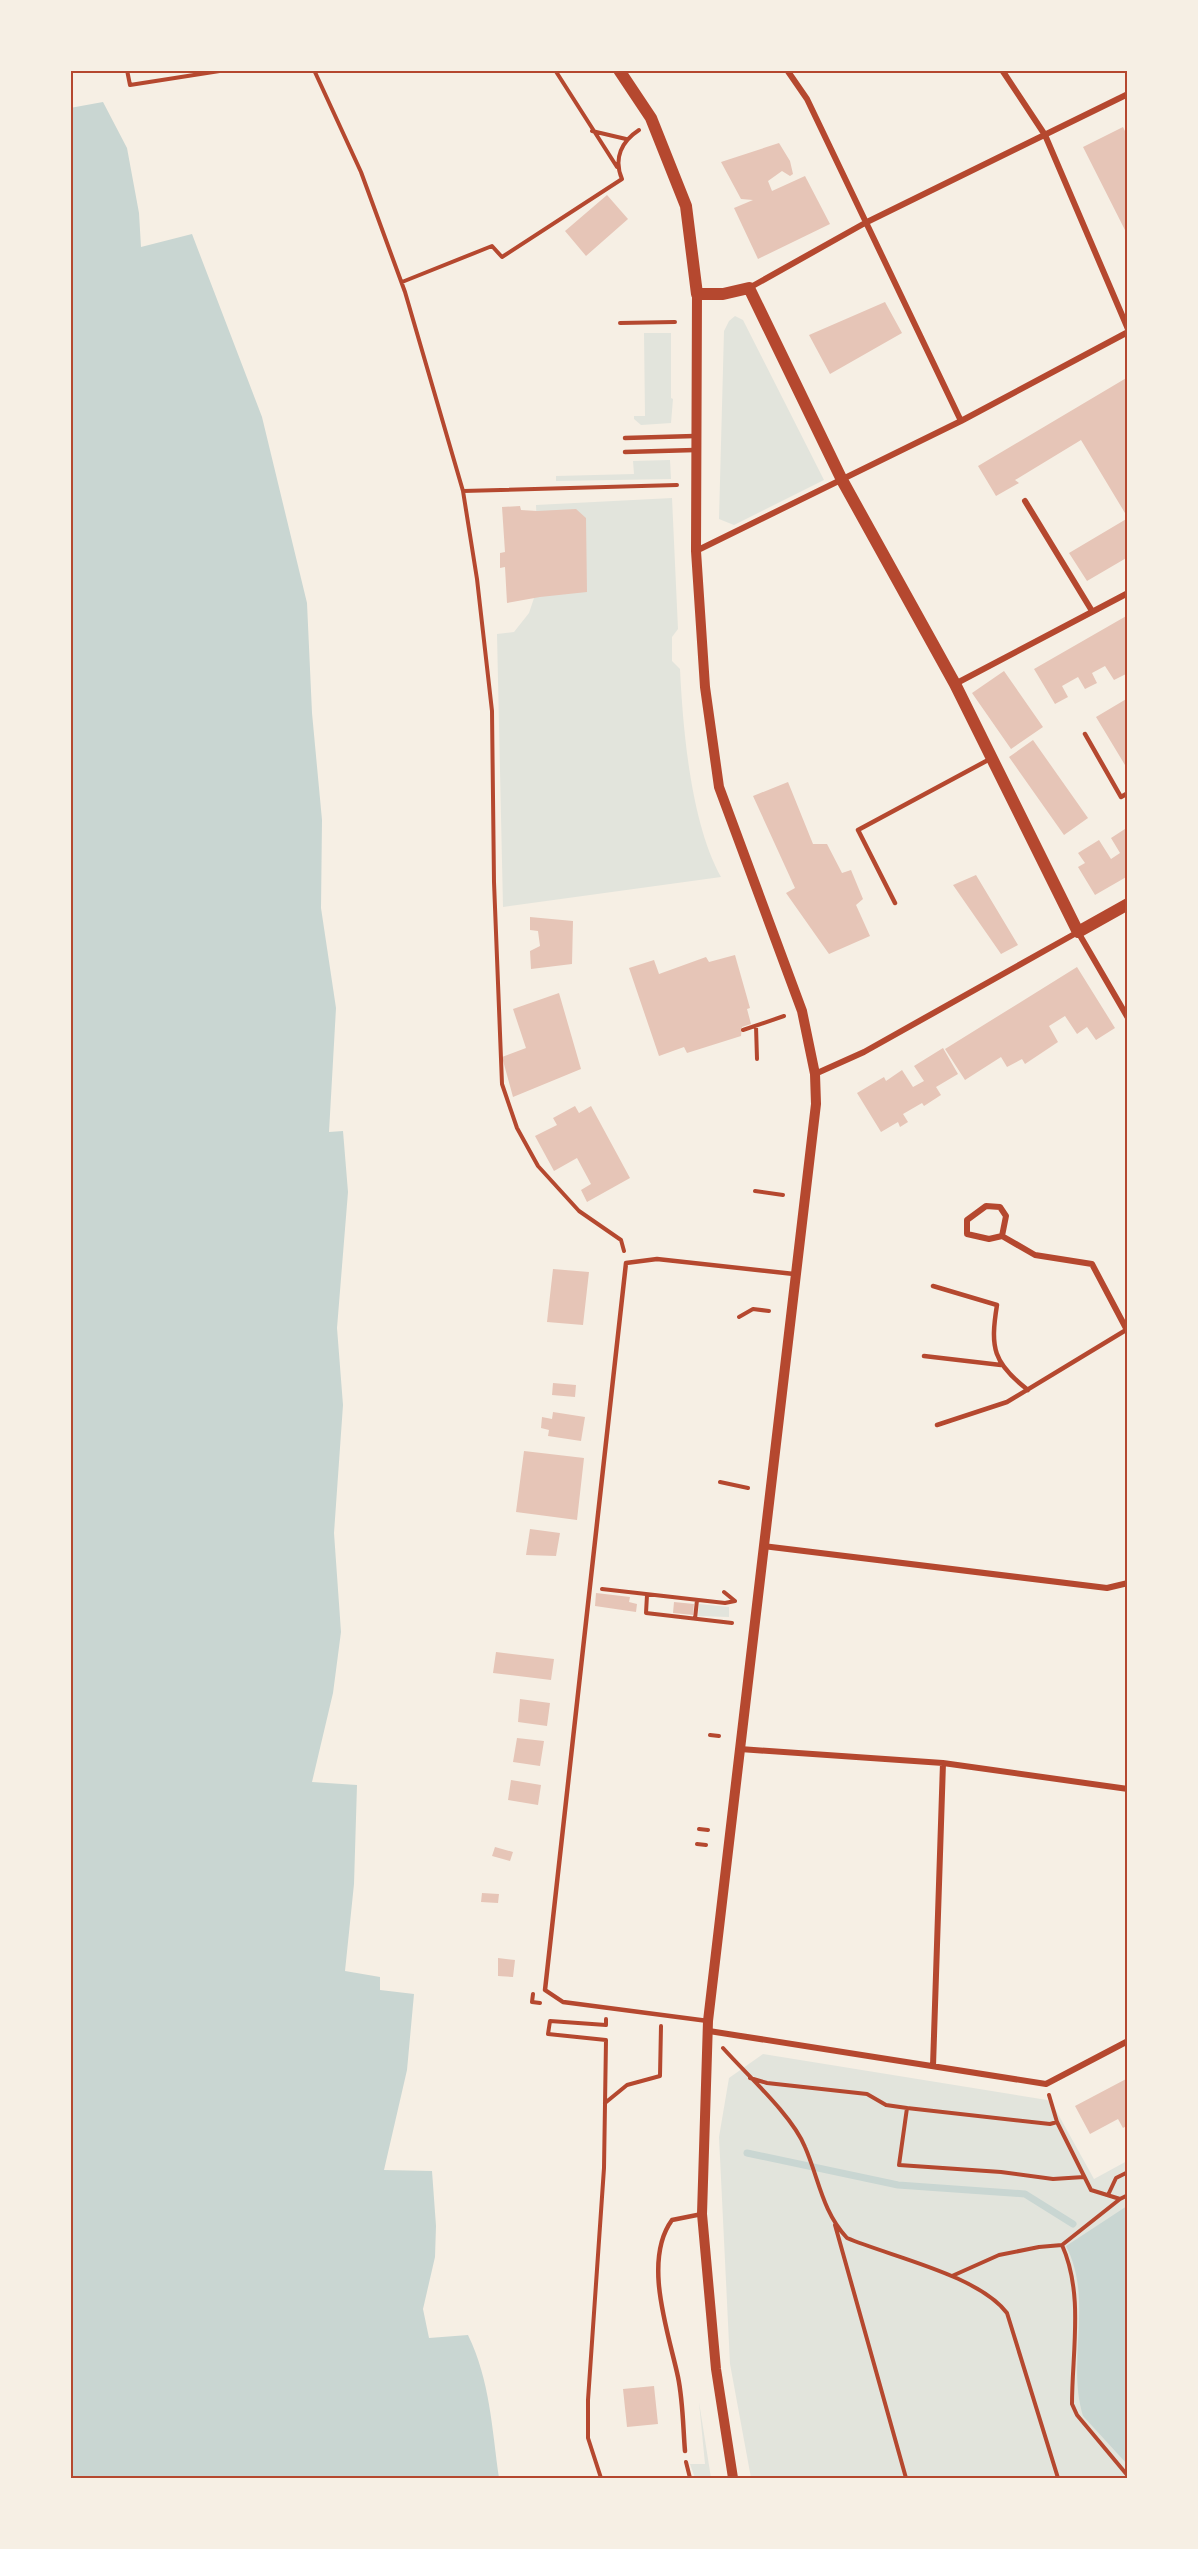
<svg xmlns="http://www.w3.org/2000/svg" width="1198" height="2549" viewBox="0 0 1198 2549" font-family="Lora,serif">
<rect width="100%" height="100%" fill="#f6efe4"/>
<path fill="#e2e4dc" d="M735 316 743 320 824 480 734 525 719 519 724 331 729 321Z
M644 333H671V398L673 399 671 423 641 425 634 419V416H645Z
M670 460 671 479 556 481V476L634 474 633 461Z
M672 498 678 629 672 637V661L680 669C683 731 691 823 721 877L503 907 497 634 514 632 529 613 534 598 540 596 536 505Z
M699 1604 729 1607V1617L698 1616Z
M763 2054 1047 2100 1053 2105 1094 2179 1127 2161V2478H751L730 2364 719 2137 729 2078Z
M699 2402 711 2478H695L690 2464H705Z"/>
<path fill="#c9d6d2" d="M103 102 127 148 139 213 141 247 192 234 262 417 307 603 312 713 322 820 321 908 336 1008 329 1132 343 1131 348 1192 337 1328 343 1405 334 1533 341 1632 333 1693 312 1782 357 1785 354 1884 345 1971 380 1977V1990L414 1994 407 2070 384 2170 432 2171 436 2226 435 2257 423 2309 429 2338 468 2335C490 2380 492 2429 499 2478H71L70 108Z
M1127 2206V2464L1083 2416C1066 2361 1094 2300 1066 2246Z"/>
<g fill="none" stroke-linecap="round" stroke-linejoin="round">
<path stroke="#c9d6d2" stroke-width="7" d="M747 2153 898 2185 1025 2194 1073 2224"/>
</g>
<path fill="#e6c5b7" d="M1123 127 1128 137V236L1083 147Z
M779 143 790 161 793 174 790 176 782 171 768 181 772 191 805 176 830 224 758 259 734 208 753 200 741 199 721 162Z
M607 195 628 219 586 256 565 231Z
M885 302 902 333 830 374 809 335Z
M1128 377V518L1081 440 1015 480 1019 483 996 496 978 466Z
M520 506 521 510 537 511 576 509 586 518 587 592 540 597 507 603 505 567 500 568V553L505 552 502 507Z
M1128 518V557L1087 581 1069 553Z
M1128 615V673L1114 680 1105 666 1092 673 1097 683 1085 689 1078 677 1062 686 1068 697 1055 704 1034 669Z
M1004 671 1043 727 1011 749 972 693Z
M1128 698V770L1096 717Z
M1033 740 1088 818 1064 835 1009 757Z
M788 782 813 844H827L842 873 851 870 863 899 856 905 870 936 829 954 786 893 795 888 753 796Z
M1128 827V876L1095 895 1078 867 1085 863 1078 853 1099 840 1111 859 1120 853 1111 838Z
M976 875 1018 945 1001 954 953 885Z
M530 917 573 921 572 964 531 969 530 951 540 946 538 931 530 930Z
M735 955 750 1008 747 1009 751 1024 742 1027 741 1036 687 1053 684 1047 659 1056 629 968 654 960 659 974 706 957 709 962Z
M1077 967 1115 1028 1096 1040 1087 1027 1077 1034 1065 1016 1049 1026 1058 1042 1025 1064 1022 1059 1007 1067 1001 1057 965 1080 945 1049Z
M559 993 581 1069 513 1097 502 1057 526 1048 513 1009Z
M943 1048 958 1074 936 1087 941 1095 924 1106 922 1103 903 1114 908 1122 900 1127 898 1122 881 1132 857 1093 884 1077 886 1081 902 1070 913 1087 924 1081 914 1066Z
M575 1106 579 1113 591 1106 630 1178 587 1202 581 1190 591 1184 577 1158 554 1171 535 1136 557 1125 553 1118Z
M553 1269 589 1272 583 1325 547 1322Z
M553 1383 576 1385 575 1397 552 1395Z
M553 1412 585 1417 581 1441 548 1436 549 1430 541 1428 542 1417 552 1419Z
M524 1451 584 1458 577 1520 516 1512Z
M530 1529 560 1533 556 1556 526 1555Z
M596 1593 630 1597 629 1602 637 1604 636 1612 595 1606Z
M674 1602 694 1604 693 1615 673 1613Z
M496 1652 554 1659 551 1680 493 1673Z
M520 1699 550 1703 547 1726 518 1722Z
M517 1738 544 1741 540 1766 513 1762Z
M511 1780 541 1785 538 1805 508 1800Z
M495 1847 513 1852 510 1861 492 1856Z
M482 1893 499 1894 498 1903 481 1902Z
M498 1958 515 1960 513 1977 498 1976Z
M1128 2078V2125L1123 2128 1118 2119 1090 2134 1075 2106Z
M654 2386 658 2424 627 2427 623 2389Z"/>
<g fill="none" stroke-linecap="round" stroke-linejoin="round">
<path stroke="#b5482f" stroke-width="4" d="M127 70 130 85 226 70
M314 70 361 172 405 292 463 491 477 579 492 711 494 882 502 1084 517 1128 538 1166 579 1211 621 1240 624 1251
M555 70 617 167
M592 131 626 139
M402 282 492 246 502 257 622 179C613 158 622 141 639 130
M620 323 675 322
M463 491 677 485
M756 1026 757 1059
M743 1030 784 1016
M755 1191 783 1195
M739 1317 753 1309 769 1311
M720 1482 748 1488
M602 1589 725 1603 735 1601
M724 1592 735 1601
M647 1595 646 1613 732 1623
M695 1619 697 1600
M710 1735 719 1736
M699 1829 708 1830
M697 1844 706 1845
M533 1994 532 2002 540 2003
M723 2048C747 2075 792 2115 805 2147 819 2179 822 2211 847 2238 892 2257 978 2275 1007 2313L1058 2478
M750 2078 767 2083 867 2094 886 2105 907 2108 899 2165 1001 2172 1053 2179 1084 2177
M1049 2095 1057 2122 1091 2190 1120 2199 1128 2195
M605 2103 627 2085 660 2076 661 2026
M907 2108 1050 2124 1057 2122
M1108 2195 1116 2178 1128 2172
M835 2225 906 2478
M1062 2245C1084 2294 1072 2352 1072 2404L1077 2415 1128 2476
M952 2276 999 2255 1039 2247 1062 2245 1120 2199
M686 2462 690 2478
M601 2478 588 2438V2400L604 2168 606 2040 548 2034 550 2021 606 2025V2019"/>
<path stroke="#b5482f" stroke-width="4.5" d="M625 438 695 436
M625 452 695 450
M1085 734 1121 797 1128 793
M895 903 858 830 990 759
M933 1286 997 1305C990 1348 993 1363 1028 1390
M924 1356 1001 1365
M937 1425 1007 1402 1126 1330
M708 2021 563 2002 545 1990 626 1263 657 1259 794 1274
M685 2451C683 2427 683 2401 678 2377 669 2334 642 2261 672 2220L702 2214"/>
<path stroke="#b5482f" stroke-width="6" d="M787 70 807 99 961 421
M1002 70 1045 135 1128 329
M749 288 865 223 1128 94
M1025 501 1092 611
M696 551 961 421 1128 332
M955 684 1128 593
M815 1074 864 1052 1078 932 1128 1018
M1002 1236 989 1239 967 1234V1220L986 1206 1000 1207 1006 1216 1002 1236 1035 1255 1092 1264 1128 1332
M763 1546 1107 1588 1128 1583
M740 1749 943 1763 1128 1789
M709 2031 1046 2084 1128 2041
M933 2066 943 1763"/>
<path stroke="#b5482f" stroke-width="10" d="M697 294 696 551 705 687 719 787 802 1011 815 1074 816 1104 708 2021 702 2214 716 2369 733 2478"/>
<path stroke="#b5482f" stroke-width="12" d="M619 70 651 118 686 206 697 294H723L749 288 842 480 955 684 1078 932 1128 904"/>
</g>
<rect width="1198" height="2549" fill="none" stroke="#f6efe4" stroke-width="144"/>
<rect x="72" y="72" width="1054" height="2405" fill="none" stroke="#b5482f" stroke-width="2"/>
</svg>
